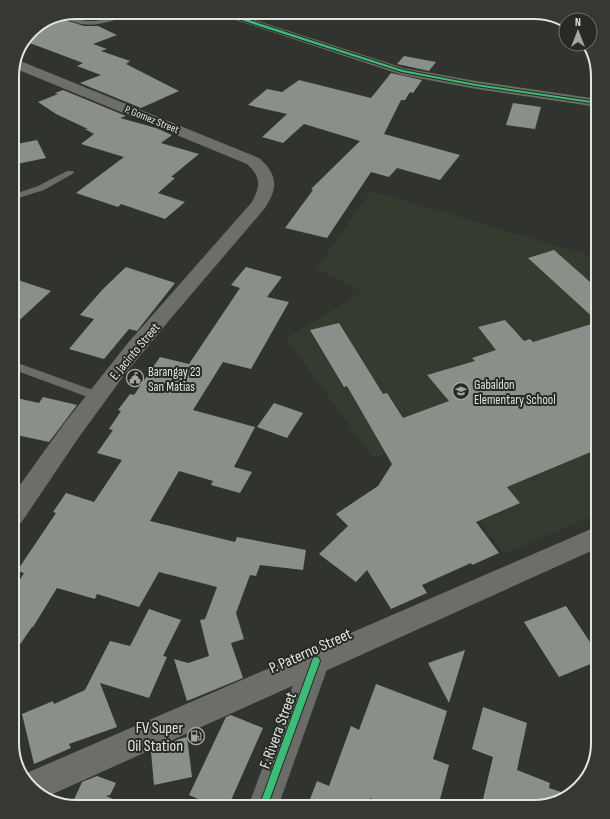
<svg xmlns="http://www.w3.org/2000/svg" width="610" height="819" viewBox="0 0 610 819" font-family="'Sofia Sans Condensed',sans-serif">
<rect width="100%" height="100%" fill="#31332f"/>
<path fill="#363b30" d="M371 191 598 258V513L505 554 421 444 373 458 286 338 363 292 317 268Z"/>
<path fill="#89908a" d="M65 20 84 26H98L117 35 93 44 107 49 101 51 130 61 126 64 179 91 141 108 80 83 101 75 77 66 83 63 27 42 32 31Z
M404 56 436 62 429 71 397 64Z
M391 73 422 80 413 93 410 92 405 100H401L384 134 460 155 440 180 397 168 389 177 371 172 327 238 285 228 313 190 311 189 360 141 304 124 283 143 262 137 287 114 248 105 267 89 282 92 299 80 371 98Z
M63 90 126 116 120 118 156 128 172 135 161 143 199 154 171 177 175 178 158 193 185 202 165 219 121 204 118 207 76 193 124 157 81 144 94 134 85 129H88L56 114 38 102 58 94 55 93Z
M513 103 541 107 535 129 506 125Z
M37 140 46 158 12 165V145Z
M554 250 598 289V449L507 487 520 503 476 522 499 553 472 565 471 563 422 585 427 593 391 609 367 570 356 582 319 554 348 526 336 514 378 486 392 464 347 386 344 387 310 330 339 323 383 394 387 393 403 418 449 401 427 375 475 361 472 358 496 350 478 327 505 320 524 341 530 339 533 342 598 322 528 258Z
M126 267 175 283 137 331 129 329 104 359 69 349 94 319 80 315 103 289Z
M246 267 282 277 267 297 289 302 251 369 223 362 193 410 255 427 234 467 252 472 240 493 211 485 213 481 179 471 150 521 235 542 237 537 306 550 303 570 260 565 256 576 250 575 236 613 244 639 231 643 243 678 187 701 174 659 188 663 209 656 200 620 205 619 217 587 159 572 139 607 97 594 95 599 57 588 33 627H32L12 656V592L24 573 17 571 56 513 53 512 66 493 94 502 122 460 97 453 113 430 109 429 121 411 118 410 130 394 134 395 160 357 189 364 240 288 231 285Z
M12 278 51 291 12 327Z
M12 397 39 403 43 397 77 405 49 442 12 434Z
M274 403 303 413 287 438 257 427Z
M566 606 598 654V661L559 677 524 622Z
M149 609 181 620 163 656 167 657 149 698 100 683 117 727 69 744 71 748 34 764 22 714 53 701 54 704 85 690 110 641 130 646Z
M465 650 449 703 428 663Z
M376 684 447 711 433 759 449 765 438 807H392L370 798 367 807H307L317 781 329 786 351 726 359 730Z
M483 707 527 723 517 770 550 783 549 788 570 795 569 796 534 807H502L483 799 493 757 472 749Z
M231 715 263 728 228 807H217L189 795 226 717Z
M187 737 192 777 154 785 151 752 179 739Z
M97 776 116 783 110 795 106 796 120 802 118 807 71 806 82 782Z"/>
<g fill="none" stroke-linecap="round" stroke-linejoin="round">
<path fill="#6b6b67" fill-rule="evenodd" d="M125 12H134C130 15 125 16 120 18 99 26 82 28 63 17L68 15C90 26 104 20 125 12Z
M67 171H73L74 173 44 190 12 200V195L38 186Z
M12 361 101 393 102 396 101 399H93L12 369Z"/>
<path fill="#6b6b67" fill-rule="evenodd" d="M227 12H240L244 16 261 22 404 68 476 81 598 99V107L476 89 402 75 236 20Z
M316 648 326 652 330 661 278 807H248L302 661 306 652Z"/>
<path fill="#6d6e68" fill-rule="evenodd" d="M18 60 259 158C277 174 279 187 265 208L172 317 125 374 79 437 21 523 12 526V496L63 425 127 344 252 202C260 186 262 178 247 164L14 68Z
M598 526V548L44 798 23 778 22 775Z"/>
<g stroke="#272a24" stroke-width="2">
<path id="cycleway" d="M231 12H235L241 17 258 23 403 70 476 84 598 102V104L476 86 402 72 256 25 239 19Z
M316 657 319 658 320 661 267 807H259L312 661 313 658Z"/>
</g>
<use href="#cycleway" fill="#3abd76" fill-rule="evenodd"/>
</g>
<defs>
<g id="civic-ring" transform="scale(0.9)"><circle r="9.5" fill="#272a24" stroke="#a4a6a2" stroke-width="1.5"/><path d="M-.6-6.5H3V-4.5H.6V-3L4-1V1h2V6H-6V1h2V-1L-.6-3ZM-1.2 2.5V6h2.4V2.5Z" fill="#a4a6a2"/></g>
<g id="school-ring" transform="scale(0.9)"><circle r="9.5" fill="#272a24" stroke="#a4a6a2" stroke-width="1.5"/><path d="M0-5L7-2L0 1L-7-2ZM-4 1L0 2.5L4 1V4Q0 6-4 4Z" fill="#a4a6a2"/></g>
<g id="fuel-ring" transform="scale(0.9)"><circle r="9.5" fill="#272a24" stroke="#a4a6a2" stroke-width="1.5"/><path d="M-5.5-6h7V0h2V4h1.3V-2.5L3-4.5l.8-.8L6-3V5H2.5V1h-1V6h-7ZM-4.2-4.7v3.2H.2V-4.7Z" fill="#a4a6a2"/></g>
</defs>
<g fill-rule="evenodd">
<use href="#civic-ring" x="135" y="378"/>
<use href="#school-ring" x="461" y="391"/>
<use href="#fuel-ring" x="196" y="736"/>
</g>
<g text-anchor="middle" stroke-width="4" stroke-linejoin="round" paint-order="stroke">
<g font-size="11" fill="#e2e4e0" stroke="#272a24">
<text transform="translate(152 119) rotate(22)" y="4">P. Gomez Street</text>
</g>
<g font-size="13" fill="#e2e4e0" stroke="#272a24">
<text transform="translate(134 351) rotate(-50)" y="5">E. Jacinto Street</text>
</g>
<g font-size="13" fill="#e2e4e0" stroke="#272a24" text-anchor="start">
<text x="148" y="376">Barangay 23<tspan x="148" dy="15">San Matias</tspan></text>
<text x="474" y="389">Gabaldon<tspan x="474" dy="15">Elementary School</tspan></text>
</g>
<g font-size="16" fill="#e2e4e0" stroke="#272a24">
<text transform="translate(310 650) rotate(-24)" y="6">P. Paterno Street</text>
<text transform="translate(277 730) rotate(-70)" y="6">F. Rivera Street</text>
</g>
<g font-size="16" fill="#e2e4e0" stroke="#272a24" text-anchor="end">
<text x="183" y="733">FV Super<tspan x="183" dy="18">Oil Station</tspan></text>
</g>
</g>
<path d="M0 0H610V819H0ZM76 19H534A57 57 0 0 1 591 76V743A57 57 0 0 1 534 800H76A57 57 0 0 1 19 743V76A57 57 0 0 1 76 19Z" fill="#363933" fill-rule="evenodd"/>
<path fill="none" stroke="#e2e4e0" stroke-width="2" d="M76 19H534A57 57 0 0 1 591 76V743A57 57 0 0 1 534 800H76A57 57 0 0 1 19 743V76A57 57 0 0 1 76 19Z"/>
<g transform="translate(578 32)"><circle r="19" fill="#272a24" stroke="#72746f"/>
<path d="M0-3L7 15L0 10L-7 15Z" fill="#a4a6a2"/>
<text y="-6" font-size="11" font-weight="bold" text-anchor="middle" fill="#e2e4e0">N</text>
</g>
</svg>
